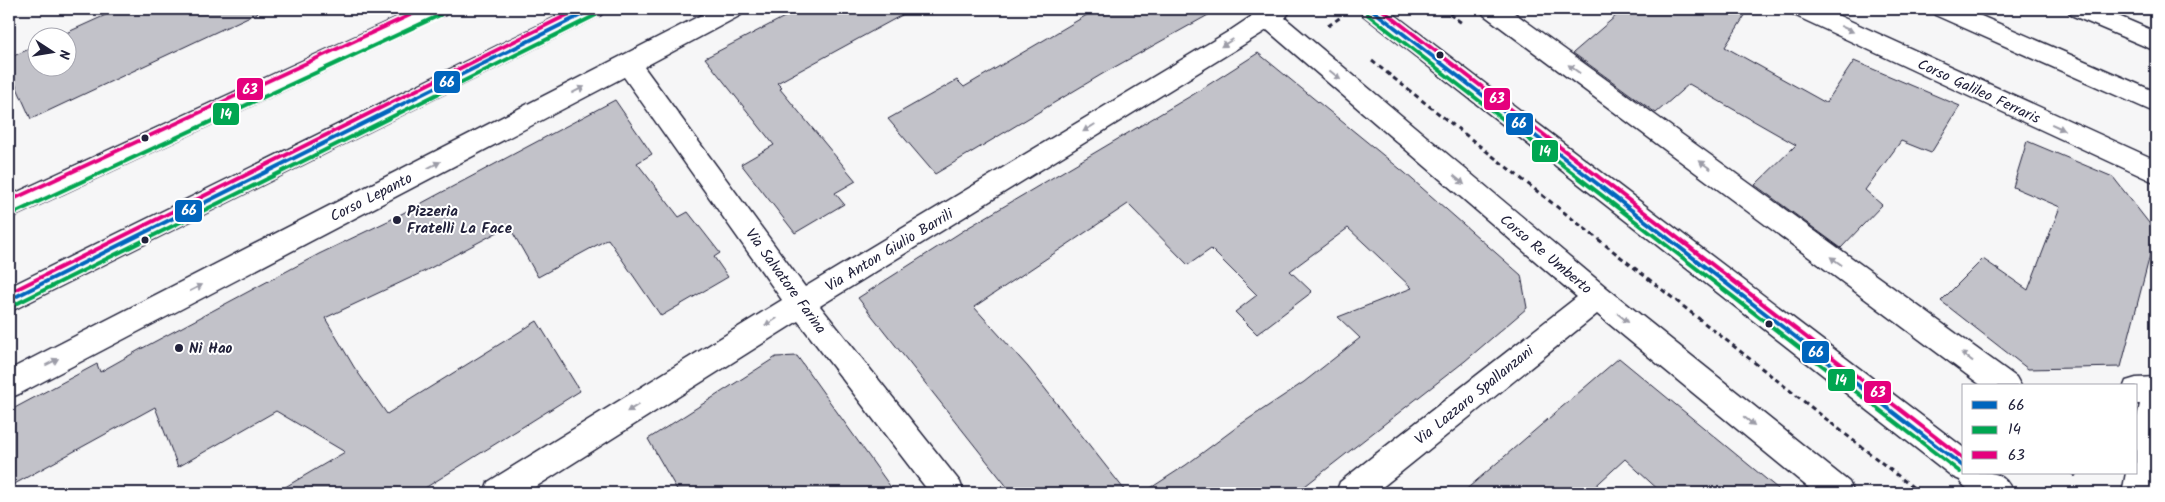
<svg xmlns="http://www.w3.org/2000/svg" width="2165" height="502" viewBox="0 0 2165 502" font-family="Kalam,sans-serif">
<rect width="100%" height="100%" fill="#f6f6f7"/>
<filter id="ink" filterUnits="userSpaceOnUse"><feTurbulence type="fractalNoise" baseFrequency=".02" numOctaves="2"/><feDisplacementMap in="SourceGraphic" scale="10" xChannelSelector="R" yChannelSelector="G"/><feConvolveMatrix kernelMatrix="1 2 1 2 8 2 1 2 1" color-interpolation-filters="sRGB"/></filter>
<g filter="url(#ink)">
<path fill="#c2c2c9" stroke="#22223b" d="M119 9H265L31 119 9 70V58L38 45V68H68V38H55Z
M800 9H913L777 83 782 88 780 89 856 181 835 193 844 204 795 233 741 164 774 145 705 58Z
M1097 9H1219L1104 73 935 174 888 119 957 80 964 87Z
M1624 9H1749L1725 47 1826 103 1854 61 1960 106 1931 153 1901 141 1865 190 1882 205 1841 248 1755 185 1796 145 1689 84 1656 113 1573 53Z
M1258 53 1405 173 1521 275 1527 308 1465 361 1296 493H1143L1186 465 1241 424 1304 382 1360 338 1338 317 1412 288 1348 228 1290 271 1312 292 1257 334 1235 312 1257 295 1211 249 1188 265 1128 204 974 307 1028 367 1127 493H1012L858 298 969 227 1194 94Z
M615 100 652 154 637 163 679 217 688 212 720 253 714 257 728 277 661 316 608 239 538 277 509 226 423 272 325 318 354 367 387 414 537 321 580 391 417 493H275L345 452 276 411 178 467 155 407 9 487V411L97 364 100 372 139 350 319 254 390 220Z
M2027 141 2113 177 2156 232 2121 367 2028 369 1941 301 1983 259 2028 290 2060 207 2013 187Z
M797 356 895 493H679L648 439 776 357Z
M1619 358 1783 493H1662L1625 459 1588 493H1462Z"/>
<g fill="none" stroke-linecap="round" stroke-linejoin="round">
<g stroke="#22223b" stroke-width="3">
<path id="minor" d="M415 9H449L445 15 9 219V196Z
M713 9H745L741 15 644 67 805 287 1231 30 1252 16 1247 9H1292L1285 18 1607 288 1849 482 1854 493H1815L1597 314 1375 493H1336L1340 482 1577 297 1267 30 820 306 960 482 964 493H930L798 321 526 493H484L488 482 782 300 624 77 19 394 9 398V370Z
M1480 9H1509L2016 377 2021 386H1982L1484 15Z
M1790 9H1824L2156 160V183L1794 15Z
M2067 9H2102L2156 32V51L2071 15Z
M2156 377V474L2153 493H2122L2126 473H2136V422L2140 404H2136V386H2124L2126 381 2136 378Z"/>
</g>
<g stroke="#22223b" stroke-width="3">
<path id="major" d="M572 9H605L601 15 9 312V287Z
M1359 9H1387L1964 448V473C1986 473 2004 468 2013 493 1996 493 1969 499 1960 480L1953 477 1363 15Z
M1931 9H1965L2156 92V113L1935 15Z"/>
</g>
<path stroke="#22223b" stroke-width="3" stroke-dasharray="5 4" stroke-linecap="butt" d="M1442 9 1462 23
M1328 26 1341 17
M1372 61 1920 493
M2072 473 2077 477"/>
<use href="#minor" fill="#fff" fill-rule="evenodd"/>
<use href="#major" fill="#fff" fill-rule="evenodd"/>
<g stroke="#fff" stroke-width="8">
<path id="bus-1" d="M1371 9 1964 467
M9 300 593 9"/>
</g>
<g stroke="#fff" stroke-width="8">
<path id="bus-2" d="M1367 14 1960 472
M12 214 440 15
M12 306 596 15"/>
</g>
<g stroke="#fff" stroke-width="8">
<path id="bus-3" d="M1381 9 1964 459
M9 201 423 9
M9 293 579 9"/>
</g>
<use href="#bus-1" stroke="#0065bd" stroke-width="4"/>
<use href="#bus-2" stroke="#00a651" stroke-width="4"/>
<use href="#bus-3" stroke="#e5007d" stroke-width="4"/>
</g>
<defs><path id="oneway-solid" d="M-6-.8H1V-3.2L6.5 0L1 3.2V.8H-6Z" transform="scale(1.25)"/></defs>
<g fill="#9c9ca7">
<use href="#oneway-solid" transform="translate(1847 29) rotate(25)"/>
<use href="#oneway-solid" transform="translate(1227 43) rotate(148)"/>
<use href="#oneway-solid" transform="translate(1574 69) rotate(-144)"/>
<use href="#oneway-solid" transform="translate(1335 75) rotate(40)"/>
<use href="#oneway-solid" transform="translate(578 90) rotate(-27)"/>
<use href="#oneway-solid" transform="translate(2058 127) rotate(25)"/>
<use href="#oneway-solid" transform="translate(1089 128) rotate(148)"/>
<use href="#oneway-solid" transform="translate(434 165) rotate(-27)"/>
<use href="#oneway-solid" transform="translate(1705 165) rotate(-144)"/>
<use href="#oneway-solid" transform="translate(1459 180) rotate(40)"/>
<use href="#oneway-solid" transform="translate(1836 261) rotate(-144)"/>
<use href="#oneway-solid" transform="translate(196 288) rotate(-27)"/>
<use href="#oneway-solid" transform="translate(1623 318) rotate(39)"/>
<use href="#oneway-solid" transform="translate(771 322) rotate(148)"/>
<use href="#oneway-solid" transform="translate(1967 357) rotate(-144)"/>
<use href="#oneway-solid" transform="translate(52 362) rotate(-27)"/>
<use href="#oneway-solid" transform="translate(633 408) rotate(148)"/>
<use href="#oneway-solid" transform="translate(1749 421) rotate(39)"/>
</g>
</g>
<g fill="#22223b" stroke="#fff" stroke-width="2">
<circle cx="1440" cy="55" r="4.5"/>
<circle cx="145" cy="138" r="4.5"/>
<circle cx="397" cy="220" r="5"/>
<circle cx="145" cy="240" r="4.5"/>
<circle cx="1769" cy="324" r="4.5"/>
<circle cx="179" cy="348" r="5"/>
</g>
<g text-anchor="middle" stroke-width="4" stroke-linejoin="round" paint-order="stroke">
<g font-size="15" fill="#22223b" stroke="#fff">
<text transform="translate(1979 91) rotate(25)" y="5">Corso Galileo Ferraris</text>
<text transform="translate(371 197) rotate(-27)" y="5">Corso Lepanto</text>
<text transform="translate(889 250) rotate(-31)" y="5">Via Anton Giulio Barrili</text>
<text transform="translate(1546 254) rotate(40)" y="5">Corso Re Umberto</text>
<text transform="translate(786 281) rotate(54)" y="5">Via Salvatore Farina</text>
<text transform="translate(1474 395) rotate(-39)" y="5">Via Lazzaro Spallanzani</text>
</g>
<g font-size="15" font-weight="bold" fill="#22223b" stroke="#fff" text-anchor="start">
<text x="407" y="216">Pizzeria<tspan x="407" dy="17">Fratelli La Face</tspan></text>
<text x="189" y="353">Ni Hao</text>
</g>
</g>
<g stroke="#fff" stroke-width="2">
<rect x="433" y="70" width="28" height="24" rx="5" fill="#0065bd"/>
<rect x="236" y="77" width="28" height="24" rx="5" fill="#e5007d"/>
<rect x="1483" y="87" width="28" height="24" rx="5" fill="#e5007d"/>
<rect x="212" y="102" width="28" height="24" rx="5" fill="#00a651"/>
<rect x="1505" y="112" width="29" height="24" rx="5" fill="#0065bd"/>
<rect x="1531" y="139" width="28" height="24" rx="5" fill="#00a651"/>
<rect x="174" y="199" width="29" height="24" rx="5" fill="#0065bd"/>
<rect x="1801" y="340" width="29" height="24" rx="5" fill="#0065bd"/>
<rect x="1827" y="368" width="29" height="24" rx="5" fill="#00a651"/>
<rect x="1863" y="380" width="29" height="24" rx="5" fill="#e5007d"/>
</g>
<g font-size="14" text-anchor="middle" font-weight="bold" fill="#fff">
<text x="447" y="87">66</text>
<text x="250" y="94">63</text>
<text x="1497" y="103">63</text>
<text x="226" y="119">14</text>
<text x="1519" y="128">66</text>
<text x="1545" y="156">14</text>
<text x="189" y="215">66</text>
<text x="1816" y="357">66</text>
<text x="1841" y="385">14</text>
<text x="1878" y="397">63</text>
</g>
<rect width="2165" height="502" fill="none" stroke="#fff" stroke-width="30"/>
<rect x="15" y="15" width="2135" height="472" fill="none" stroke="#22223b" stroke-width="2" filter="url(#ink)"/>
<rect x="1962" y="384" width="175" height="90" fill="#ffffff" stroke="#a7a7b1"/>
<rect x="1972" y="401" width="25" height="8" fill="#0065bd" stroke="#a7a7b1"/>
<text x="2008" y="410" font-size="15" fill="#22223b">66</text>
<rect x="1972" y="426" width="25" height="8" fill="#00a651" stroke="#a7a7b1"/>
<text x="2008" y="434" font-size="15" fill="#22223b">14</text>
<rect x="1972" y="451" width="25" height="8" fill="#e5007d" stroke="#a7a7b1"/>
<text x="2008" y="460" font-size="15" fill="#22223b">63</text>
<g transform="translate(52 52) rotate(102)"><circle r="24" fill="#ffffff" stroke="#a7a7b1"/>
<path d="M0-4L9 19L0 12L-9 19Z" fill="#22223b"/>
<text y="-8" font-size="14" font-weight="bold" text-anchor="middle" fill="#22223b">N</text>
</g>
</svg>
